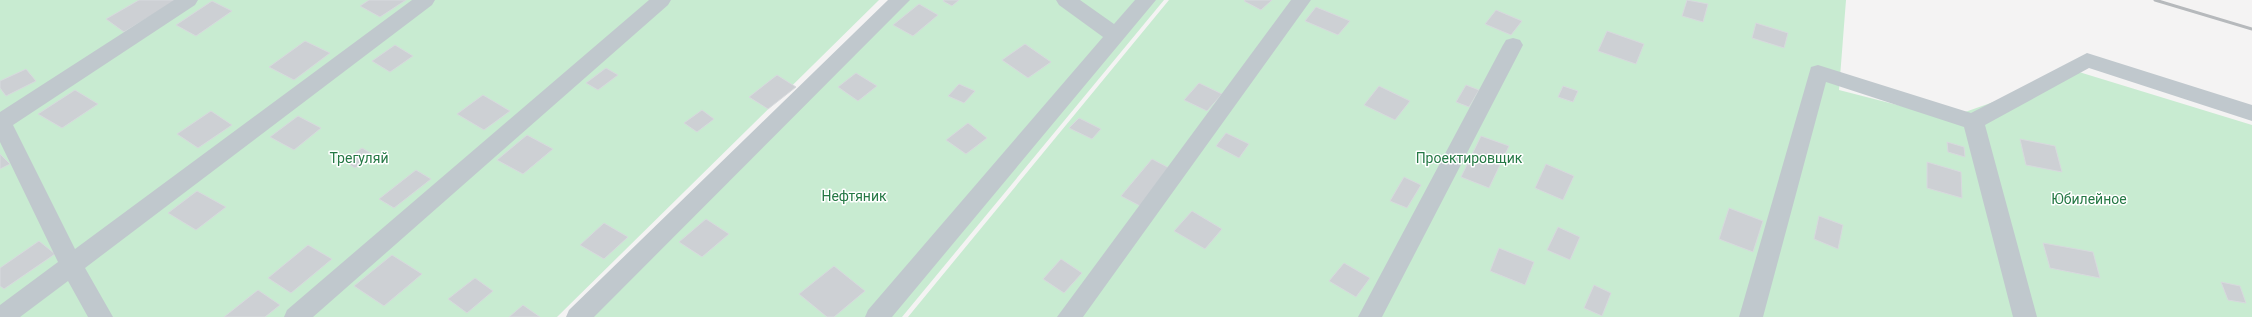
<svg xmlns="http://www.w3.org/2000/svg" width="2252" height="317" viewBox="0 0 2252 317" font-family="Roboto,sans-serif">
<rect width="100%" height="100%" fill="#f4f3f3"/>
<path fill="#c8ebd1" d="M0 0H879L557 317H0Z
M889 0H1164L902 317H572Z
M1169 0H1846L1839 90 1948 118 2079 72 2252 125V317H908Z"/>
<path fill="#cdd0d4" stroke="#d7dadd" d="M139 0H177L124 32 106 19Z
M369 0H406L380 17 360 6Z
M944 0H959L952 6 943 1Z
M1272 0 1261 10 1244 1 1245 0Z
M1687 0 1708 4 1703 22 1682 16Z
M212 1 232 11 196 36 176 25Z
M919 4 938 15 913 36 893 25Z
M1316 7 1350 21 1338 35 1305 21Z
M1496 10 1522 21 1511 35 1485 24Z
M1756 23 1788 33 1784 48 1752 38Z
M1607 31 1644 44 1636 64 1598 51Z
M305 41 330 53 294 80 269 67Z
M1025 44 1051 62 1028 78 1002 60Z
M395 45 413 56 390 72 372 61Z
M606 68 618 75 598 90 586 83Z
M26 69 36 81 6 96 0 88V81Z
M856 73 877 86 858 101 838 87Z
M777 75 796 87 768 109 749 97Z
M1199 83 1222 94 1207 111 1184 100Z
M959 84 975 91 964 103 948 96Z
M1466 85 1479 90 1469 107 1456 102Z
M1379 86 1410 101 1395 120 1364 105Z
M1563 86 1578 91 1573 102 1558 97Z
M75 90 98 104 62 128 38 114Z
M483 95 510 111 484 130 457 114Z
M702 110 714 119 697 132 684 123Z
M211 111 232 125 198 148 177 134Z
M298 116 321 128 294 150 270 137Z
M1079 118 1101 129 1092 139 1069 128Z
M968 123 987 138 966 154 946 140Z
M1226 133 1249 144 1239 158 1216 146Z
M527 135 553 149 523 174 497 160Z
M1481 136 1509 146 1489 188 1461 177Z
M2020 139 2055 146 2062 172 2026 165Z
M1947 142 1964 147 1965 157 1948 152Z
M362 148 374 155 355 168 344 161Z
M0 154 10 164 0 169Z
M1152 159 1171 169 1140 206 1121 196Z
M1927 162 1961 172 1962 198 1927 188Z
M1546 164 1574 176 1563 200 1535 188Z
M416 170 431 179 394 208 379 199Z
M1404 177 1421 185 1407 208 1390 201Z
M197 191 226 207 196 230 168 213Z
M1729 208 1763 221 1753 252 1719 239Z
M1192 211 1222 229 1205 249 1174 231Z
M1819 216 1843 225 1838 249 1814 239Z
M706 219 729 234 702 257 679 242Z
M604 223 628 237 604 259 580 245Z
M1558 227 1580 237 1570 260 1547 250Z
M39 241 55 254 4 289 0 286V268Z
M2043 243 2093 252 2100 278 2050 268Z
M308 245 332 259 291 293 268 278Z
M1499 248 1534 262 1525 285 1490 271Z
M392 255 422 274 384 306 354 286Z
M1061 259 1082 273 1064 293 1043 279Z
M1344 263 1370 278 1356 297 1329 281Z
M834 266 865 291 834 317H827L799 294Z
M475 278 493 291 467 313 448 299Z
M2221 282 2240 286 2246 303 2228 300Z
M1594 285 1611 293 1602 316 1584 308Z
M258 290 280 305 265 317H224Z
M523 305 540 317H509Z"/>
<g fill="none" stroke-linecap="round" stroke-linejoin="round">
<path fill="#c0c8cd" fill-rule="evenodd" d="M174 0H198L195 5 13 125 75 249 412 0H435L432 5 85 268 113 317H88L68 281 20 317H0V305L58 262 0 142V112Z
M649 0H671L668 5 313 317H284L287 310Z
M888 0H910L594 317H566L569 310Z
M1056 0H1080L1114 24 1135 0H1156L892 317H865L868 310 1103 37 1059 5Z
M1291 0H1311L1083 317H1057Z
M1513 38 1520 40 1523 45 1382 317H1358L1503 45 1506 40Z
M2087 53 2252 105V121L2089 68 1985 125 2037 317H2013L1964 127 1826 82 1763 317H1739L1811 67 1818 65 1971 113Z"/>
<path stroke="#b6b9bc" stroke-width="3" d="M2155 0 2252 29"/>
</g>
<g text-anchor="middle" stroke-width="3" stroke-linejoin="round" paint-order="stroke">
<g font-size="14" fill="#247844" stroke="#fff">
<text x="359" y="163">Трегуляй</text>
<text x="1469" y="163">Проектировщик</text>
<text x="854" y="201">Нефтяник</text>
<text x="2089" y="204">Юбилейное</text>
</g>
</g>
</svg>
